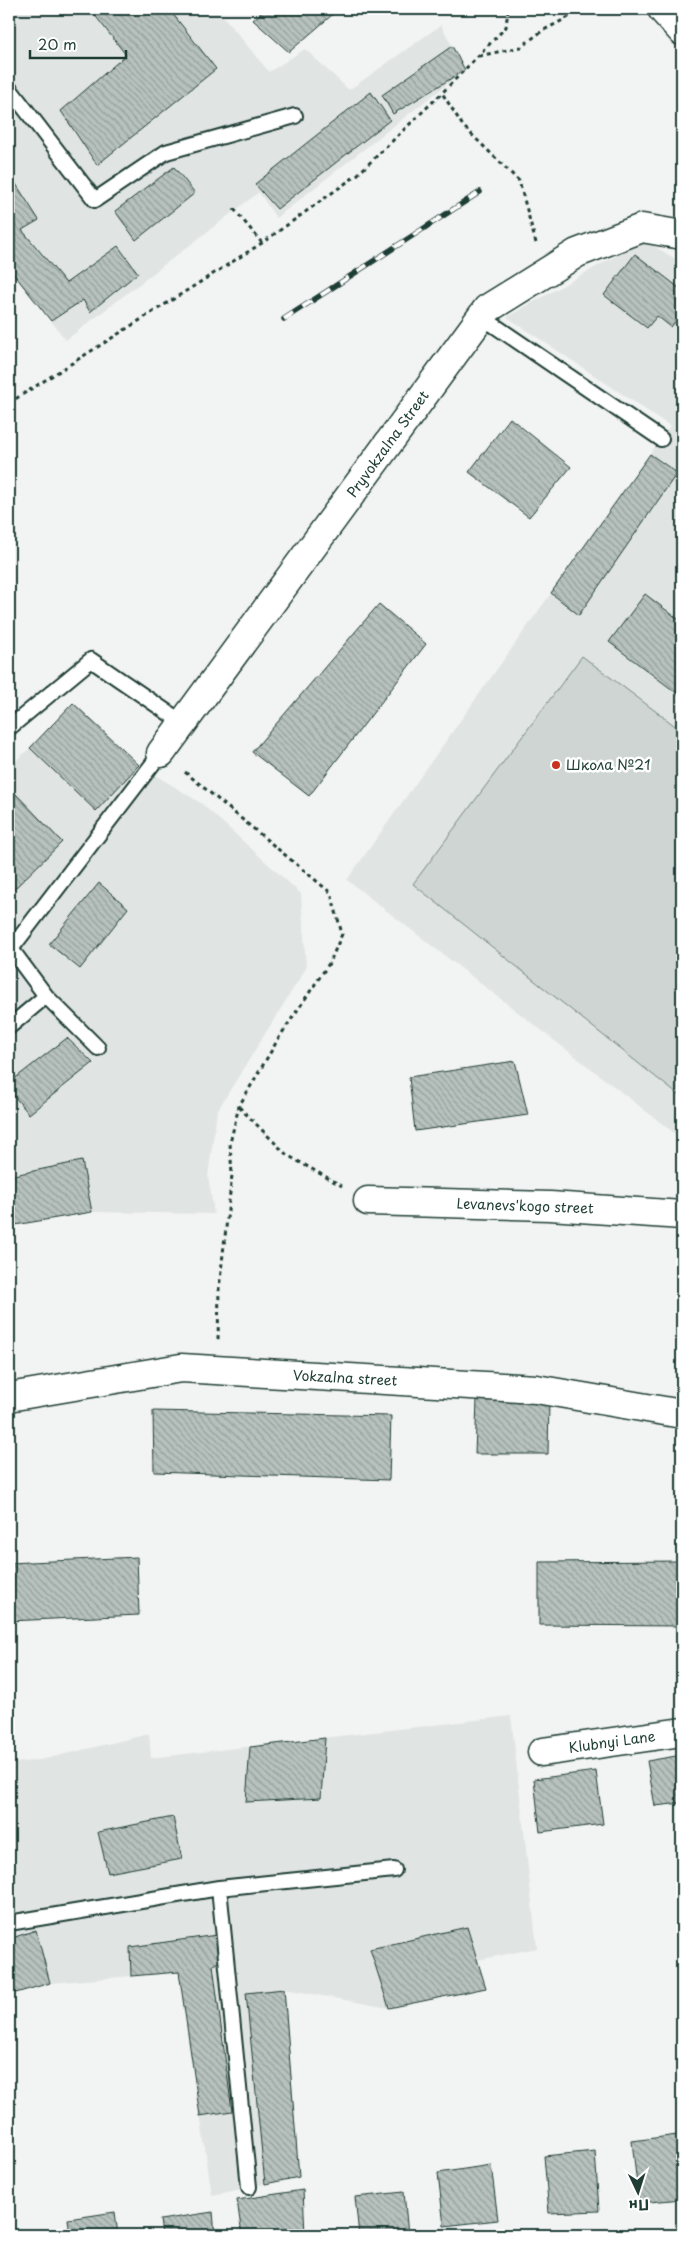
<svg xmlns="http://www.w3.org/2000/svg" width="691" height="2244" viewBox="0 0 691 2244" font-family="'Playpen Sans',sans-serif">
<defs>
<pattern id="building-back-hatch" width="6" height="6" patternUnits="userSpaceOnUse" patternTransform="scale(1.25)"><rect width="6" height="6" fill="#b7c1bd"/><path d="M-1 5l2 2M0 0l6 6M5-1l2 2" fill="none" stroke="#949e9a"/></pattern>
</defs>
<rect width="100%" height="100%" fill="#f2f3f3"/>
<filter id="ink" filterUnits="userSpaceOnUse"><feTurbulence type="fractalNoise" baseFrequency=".02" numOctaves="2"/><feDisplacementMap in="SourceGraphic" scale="10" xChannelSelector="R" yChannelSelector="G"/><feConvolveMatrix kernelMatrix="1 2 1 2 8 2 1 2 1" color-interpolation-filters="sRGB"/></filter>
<g filter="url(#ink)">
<path fill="#e0e4e3" d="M9 9H217L269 72 305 49 349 90 441 25 465 70 276 218 259 192 66 340 9 268Z
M644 240 682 263V1139L347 880 670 426 507 317Z
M73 703 139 765 202 804 301 894 306 968 217 1111 208 1176 214 1214 92 1212 9 1226V767L30 748Z
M511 1716 537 1948 477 1960 486 1988 389 2008 285 1989 299 2177 212 2195 179 1972 50 1983 9 1995V1764L45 1759 149 1734 151 1758Z"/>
<path fill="#ced5d3" stroke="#768984" d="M582 656 682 731V1098L413 884Z"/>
<path fill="url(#building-back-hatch)" stroke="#1f3d34" d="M90 9H169L216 69 97 165 61 111 126 55Z
M265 9H339L289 52 253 20Z
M452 46 465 70 393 114 382 95Z
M371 92 390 120 277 209 255 184Z
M174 167 195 193 136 240 115 211Z
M9 175 16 184 9 189Z
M16 184 39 220 22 230 66 283 118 246 138 273 90 312 83 300 51 321 9 268V189Z
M635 254 682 290V313L671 327 657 316 647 328 604 295Z
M510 418 571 467 529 517 469 472Z
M650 454 677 473 579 615 551 593Z
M645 594 682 622V697L609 642Z
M379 604 426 644 309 796 252 752Z
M73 703 139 765 96 811 30 748Z
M16 794 62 842 9 894V802Z
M99 883 128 908 80 969 49 944Z
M67 1038 93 1063 29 1114 9 1090V1083Z
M515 1061 528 1115 415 1131 409 1077Z
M82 1161 92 1212 9 1226V1176Z
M477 1400 549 1402 548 1454H475Z
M153 1411 391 1416 389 1480 154 1472Z
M137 1557 139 1615 9 1621V1563Z
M682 1561V1626L539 1625V1562Z
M325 1738 321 1798 246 1802 250 1747Z
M682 1755V1803L655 1806 647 1761Z
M596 1771 603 1824 540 1832 534 1779Z
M173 1817 182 1859 108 1873 98 1832Z
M467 1927 486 1988 389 2008 370 1949Z
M36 1930 50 1983 9 1995V1939Z
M217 1935 220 1961 213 1965 232 2111 200 2116 179 1972 131 1976 130 1947Z
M284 1989 299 2177 265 2184 246 1993Z
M677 2135 682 2199 639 2203 632 2141Z
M595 2151 599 2211 549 2213 544 2156Z
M491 2165 498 2220 444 2226 438 2173Z
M303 2190 305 2235H242L237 2200Z
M404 2192 408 2235H359L355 2197Z
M115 2212 118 2235H70L68 2219Z
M213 2212 215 2235H162L160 2220Z"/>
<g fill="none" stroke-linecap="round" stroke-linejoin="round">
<g stroke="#1f3d34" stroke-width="18">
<path id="service" d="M9 88 95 200 166 152 295 116
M482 317 661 439
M9 728 91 660 183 723
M46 996 98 1048
M9 1027 46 996 11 949 161 753
M9 1923 219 1888
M249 2187 219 1888 394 1870"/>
</g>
<g stroke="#1f3d34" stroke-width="31">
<path id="minor" d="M161 753 487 309 577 253 642 228 682 235
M368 1201 550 1206 682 1215
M9 1397 181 1368 536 1389 682 1414
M542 1752 682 1732"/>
</g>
<g stroke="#1f3d34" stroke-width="31">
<path id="tertiary" d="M662 9 682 31"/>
</g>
<path stroke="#1f3d34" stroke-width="3" stroke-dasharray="4 4" stroke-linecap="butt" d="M508 9 506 27 442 93 463 126 519 181 536 243
M479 56 521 47 542 31 584 9
M234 209 262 243
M9 403 262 243 357 175 442 93
M185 772 331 893 342 934 330 962 280 1036 239 1106 230 1143 232 1175 219 1289 218 1340
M239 1107 287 1155 342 1186"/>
<use href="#service" stroke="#fff" stroke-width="14"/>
<use href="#minor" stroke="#fff" stroke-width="28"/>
<use href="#tertiary" stroke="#fff" stroke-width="28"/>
<g stroke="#1f3d34" stroke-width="5.5">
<path id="rail" d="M284 319 480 192"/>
</g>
<use href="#rail" stroke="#fff" stroke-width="4" stroke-dasharray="11" stroke-linecap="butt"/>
</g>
</g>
<circle fill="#c8321e" stroke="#fff" stroke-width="2" cx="556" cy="765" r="5"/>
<g text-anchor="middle" stroke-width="5" stroke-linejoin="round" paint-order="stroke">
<g font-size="14" fill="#1f3d34" stroke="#fff">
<text transform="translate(388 444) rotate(-54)" y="5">Pryvokzalna Street</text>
<text transform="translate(525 1206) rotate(2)" y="5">Levanevs'kogo street</text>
<text transform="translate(345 1378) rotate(3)" y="5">Vokzalna street</text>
<text transform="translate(612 1742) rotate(-8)" y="5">Klubnyi Lane</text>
</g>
<g font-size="14" fill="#1f3d34" stroke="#fff" text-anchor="start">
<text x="566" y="770">Школа №21</text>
</g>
</g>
<rect width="691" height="2244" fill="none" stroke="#fff" stroke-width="30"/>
<rect x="15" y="15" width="661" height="2214" fill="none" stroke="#1f3d34" stroke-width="2" filter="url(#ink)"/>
<g transform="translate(638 2192) rotate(176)" stroke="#ffffff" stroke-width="4" paint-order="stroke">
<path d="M0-4L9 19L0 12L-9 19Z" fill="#1f3d34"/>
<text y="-8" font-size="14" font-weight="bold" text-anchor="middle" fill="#1f3d34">Пн</text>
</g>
<path d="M30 50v8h96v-8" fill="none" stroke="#1f3d34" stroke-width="2.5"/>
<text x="38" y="50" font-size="15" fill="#1f3d34" stroke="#ffffff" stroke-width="4" paint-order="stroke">20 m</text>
</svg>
